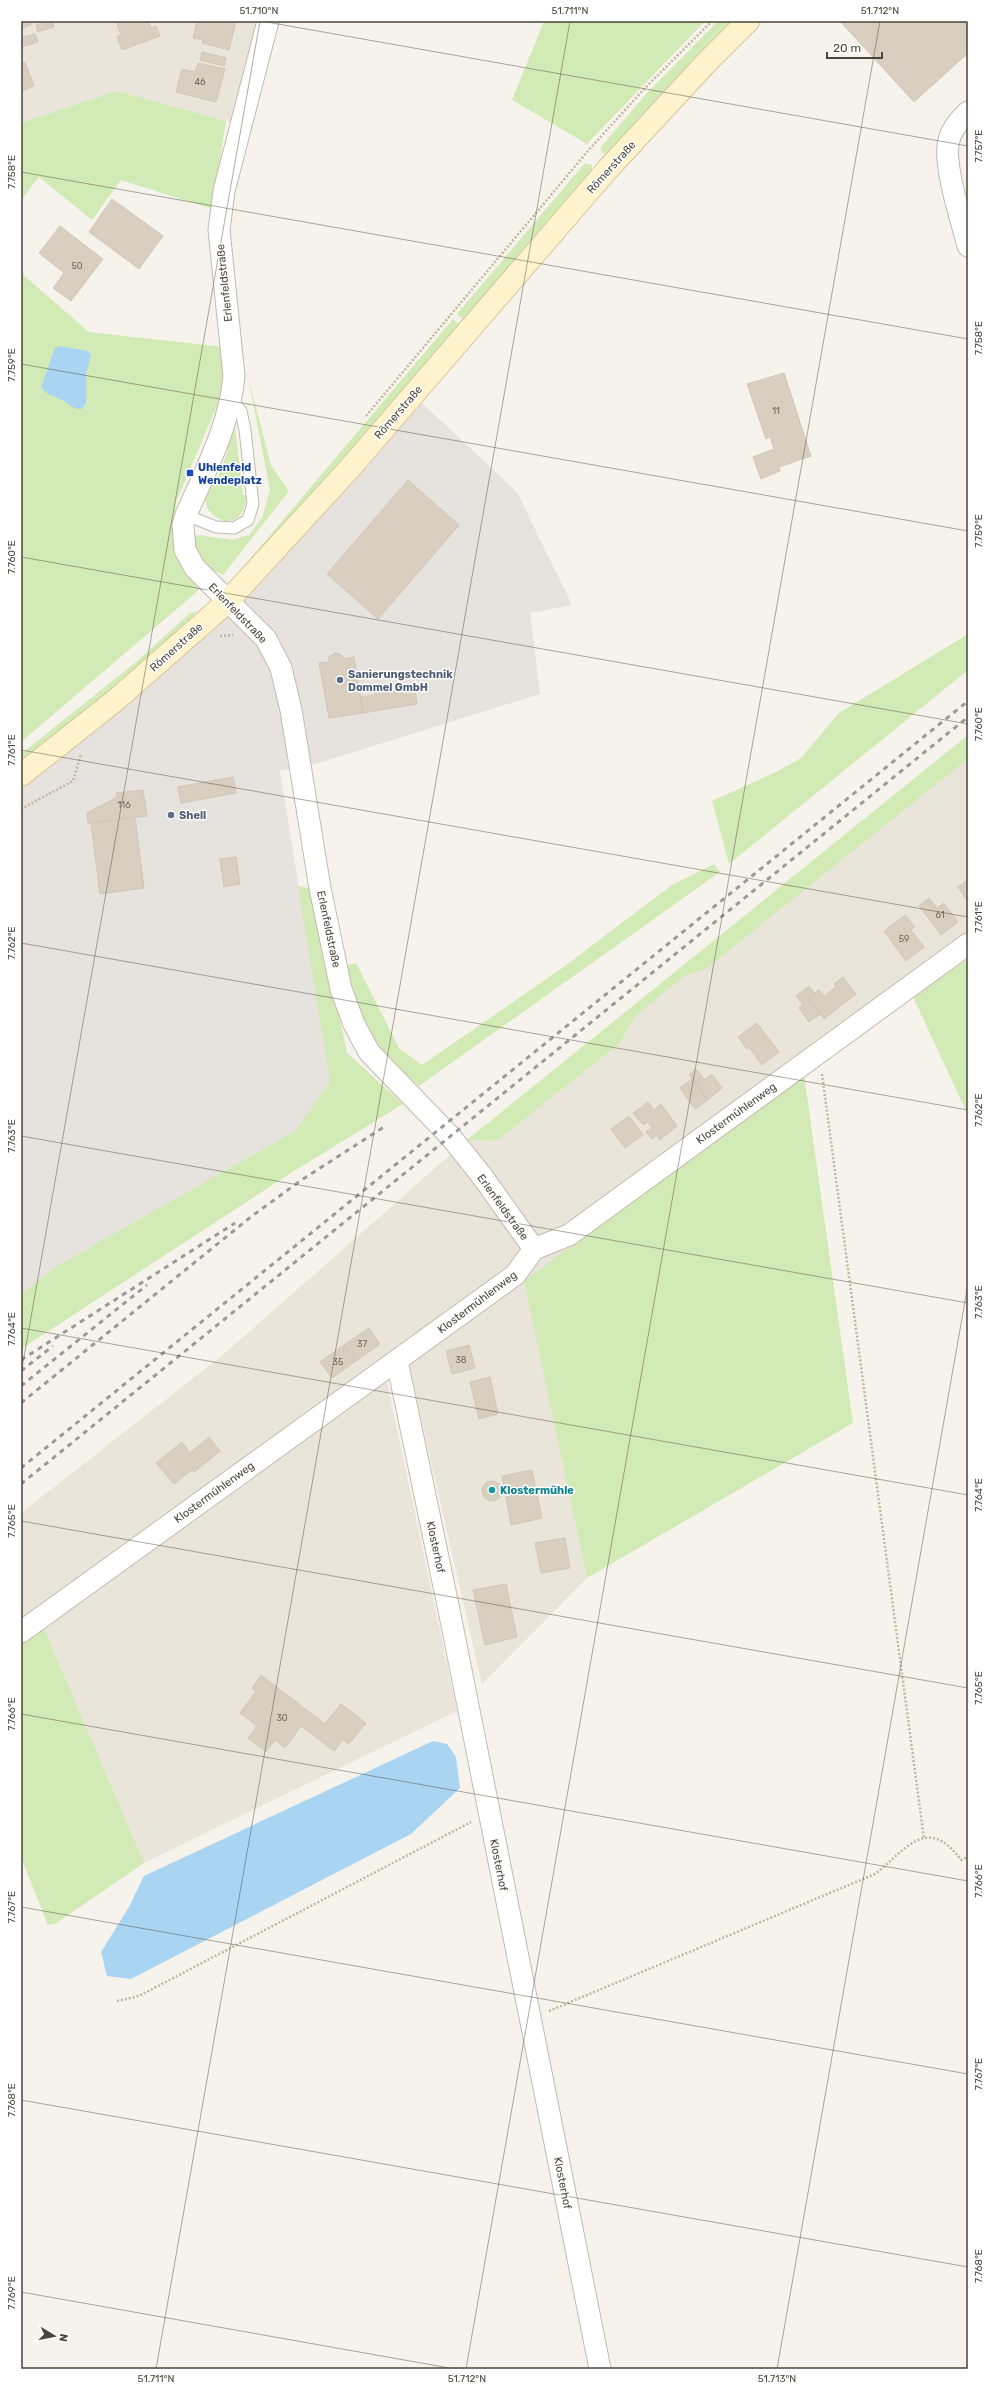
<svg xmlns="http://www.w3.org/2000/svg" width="989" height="2390" viewBox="0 0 989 2390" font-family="Rubik,sans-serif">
<rect width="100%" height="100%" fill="#f6f3ec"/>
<path fill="#eae5da" d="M21 21H279L252 128 117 91 21 123Z
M968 759V959L824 1060 525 1281 587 1578 482 1684 408 1362 386 1377 457 1711 144 1863 43 1626 21 1641V1513L224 1354 467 1140 497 1141 619 1044 636 1016 683 977 706 969Z"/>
<path fill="#e6e2dd" d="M422 403 517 492 572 605 530 613 540 694 319 763 280 771 330 1082 295 1131 55 1267 21 1295V789L226 618Z"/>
<path fill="#d2eab5" d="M544 21H705L587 144 512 100Z
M718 21H734L609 154 601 153V147L647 93Z
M117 91 226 121 212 209 121 180 92 220 39 177 21 200V123Z
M585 163 592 165V173L464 320 457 314Z
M21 273 89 332 224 347 225 387 176 502 174 536 179 562 199 590 21 742Z
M453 319 460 325 316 491 248 566H244Z
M248 377 271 465 289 491 223 575C202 565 195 559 193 536L199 535 232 540 249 535 262 518 270 490Z
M235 427 243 495H247C246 500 245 506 243 510 232 533 203 516 205 495 205 489 210 483 212 478L217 480 228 450 225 449Z
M196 611 190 622 89 709 31 754 21 758V754L135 663 190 613Z
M968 634V670L729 864 712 801 776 772 801 758 839 713Z
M968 735V759L706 969 683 977 636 1016 619 1044 497 1141 467 1140Z
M714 864 720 872 419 1086 385 1056 366 1030 344 966 356 963 399 1048 422 1065 561 969 672 885Z
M298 886 313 889 347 1053 403 1104 291 1173 21 1349V1295L55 1267 295 1131 330 1082Z
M968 959V1115L913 997Z
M804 1075 853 1423 587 1578 524 1281Z
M43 1626 144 1863 55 1924 48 1925 21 1857V1641Z"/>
<path fill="#a9d4f2" d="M60 346 88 351 91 356 86 374V403L82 409C72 409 70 404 62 400 54 395 47 396 41 387L55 348Z
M433 1741 447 1744 456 1757 460 1788 411 1834 131 1979 107 1976 101 1952 129 1907 144 1876Z"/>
<path fill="#d8cfc1" stroke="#d3c7b4" d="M21 21H30L31 25 21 29Z
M48 21H52L54 27 38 32 36 25Z
M116 21H148L151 28 156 26 160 36 122 50 117 36 121 35Z
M197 21H236L229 50 202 43 203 40 193 38Z
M840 21H968V53L914 102Z
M35 34 38 42 21 47V38Z
M202 52 226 58 224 66 200 60Z
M25 62 34 86 21 91V64Z
M198 63 225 69 216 102 176 92 182 69 195 72Z
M112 199 163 236 139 269 89 232Z
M60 226 103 259 71 301 53 288 64 273 39 253Z
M784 373 811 456 779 467 780 471 761 479 753 457 774 449 770 437 766 439 747 384Z
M408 480 459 525 378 619 327 574Z
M335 653 340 654 344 659 354 657 363 713 329 718 319 663 329 662V657Z
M414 684 417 704 363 713 361 697 375 695 374 691Z
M233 777 236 793 181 803 178 787Z
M143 790 147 816 88 823 87 813 117 797 116 793Z
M135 817 144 888 100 894 91 823Z
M236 857 240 884 224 887 220 859Z
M968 880V902L958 887Z
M929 898 937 908 944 903 958 922 941 935 919 906Z
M905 915 915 927 911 930 924 947 906 961 884 931Z
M843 977 856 994 824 1019 808 998 819 990 824 996 836 987 834 984Z
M809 986 815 994 808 998 820 1014 809 1022 799 1008 803 1005 796 996Z
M757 1023 779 1052 762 1065 749 1047 747 1049 738 1037Z
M696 1069 705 1080 712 1074 722 1088 708 1100 689 1075Z
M692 1079 708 1100 695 1109 680 1088Z
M648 1102 654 1110 661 1104 677 1126 660 1140 657 1135 652 1139 646 1132 652 1128 647 1122 643 1125 633 1113Z
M629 1116 643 1135 625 1148 611 1129Z
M369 1328 380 1344 356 1361 344 1345Z
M344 1345 356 1361 332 1378 320 1362Z
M469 1345 475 1368 452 1374 446 1351Z
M490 1377 498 1414 479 1419 470 1382Z
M209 1437 220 1451 194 1472 192 1470 174 1484 156 1463 182 1442 190 1453Z
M532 1470 542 1518 511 1525 502 1476Z
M482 1491a10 10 0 1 1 20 0a10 10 0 1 1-20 0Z
M565 1538 570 1568 541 1573 535 1543Z
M506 1584 517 1637 485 1645 473 1590Z
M261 1675 325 1724 341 1704 366 1723 349 1744 343 1740 334 1751 301 1726 285 1748 275 1740 266 1752 248 1738 257 1726 240 1713 256 1691 252 1688Z"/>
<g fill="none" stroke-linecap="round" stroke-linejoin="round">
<g stroke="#c2bbae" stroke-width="13">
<path id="service" d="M186 515 216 527 234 528 248 520 253 504 245 430 241 411 232 400"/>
</g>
<g stroke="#c2bbae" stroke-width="23">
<path id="minor" d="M268 21 224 191 219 230 234 376C230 425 205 471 186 515L183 525 185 550 195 568 266 639 281 668 291 710 320 888 341 989 354 1024 369 1052 450 1136 482 1176 534 1249
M968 112C960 120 952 128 949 140 942 162 962 222 968 246
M397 1361 450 1615 600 2369
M21 1632 515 1275 534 1249 569 1235 968 944"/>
</g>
<g stroke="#d6c79b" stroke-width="24">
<path id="secondary" d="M21 775 117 699 227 602 350 468 607 170 706 63 748 21"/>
</g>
<path stroke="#c4b79f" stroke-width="2.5" stroke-dasharray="2 2" stroke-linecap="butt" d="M366 416 587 152 644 89 712 21
M220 636 233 635
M21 809 73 781 81 754
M822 1074 924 1839
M117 2001 139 1996 471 1822
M549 2011 875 1874C905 1851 927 1813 961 1860L968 1857"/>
<use href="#service" stroke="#fff" stroke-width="11"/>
<use href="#minor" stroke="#fff" stroke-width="21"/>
<use href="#secondary" stroke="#fff3cd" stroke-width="22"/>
<path stroke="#9a9a9a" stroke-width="3" stroke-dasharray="5 5" stroke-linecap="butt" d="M21 1360 235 1223
M21 1371 53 1346
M21 1386 147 1285
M21 1403 252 1216 303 1179 387 1125
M21 1468 968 701
M21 1484 968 717"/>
</g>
<path fill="none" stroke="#4b4439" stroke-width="1" stroke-opacity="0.45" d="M261 21 968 146M21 172 968 339M21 364 968 531M21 557 968 724M21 750 968 917M21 943 968 1110M21 1136 968 1303M21 1328 968 1495M21 1374 260 21M21 1521 968 1688M21 1714 968 1881M21 1907 968 2074M21 2100 968 2267M21 2292 455 2369M156 2369 570 21M466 2369 880 21M777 2369 968 1284"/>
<rect fill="#1a4fb4" stroke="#fff" stroke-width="1.5" x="186" y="469" width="8" height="8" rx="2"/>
<g fill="#5c6f8a" stroke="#fff" stroke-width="1.5">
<circle cx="340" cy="680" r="4"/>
<circle cx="171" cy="815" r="4"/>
</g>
<circle fill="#0f9aa8" stroke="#fff" stroke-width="1.5" cx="492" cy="1490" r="4"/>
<g text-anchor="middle" stroke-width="3" stroke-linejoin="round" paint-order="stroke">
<g font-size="9" fill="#6e675b">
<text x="200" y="85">46</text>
<text x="77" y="269">50</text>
<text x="776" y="414">11</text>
<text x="124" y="808">116</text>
<text x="940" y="918">61</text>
<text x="904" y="942">59</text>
<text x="362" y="1347">37</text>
<text x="461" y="1363">38</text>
<text x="338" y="1365">35</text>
<text x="282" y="1721">30</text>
</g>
<g font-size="11" fill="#4b4439" stroke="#fff">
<text transform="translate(611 167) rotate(-48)" y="4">Römerstraße</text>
<text transform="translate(224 283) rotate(-96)" y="4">Erlenfeldstraße</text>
<text transform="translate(398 412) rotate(-49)" y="4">Römerstraße</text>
<text transform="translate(238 613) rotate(46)" y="4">Erlenfeldstraße</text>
<text transform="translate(176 647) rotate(-42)" y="4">Römerstraße</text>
<text transform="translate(329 929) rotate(78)" y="4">Erlenfeldstraße</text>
<text transform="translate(736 1113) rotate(-36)" y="4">Klostermühlenweg</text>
<text transform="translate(503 1207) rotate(54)" y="4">Erlenfeldstraße</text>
<text transform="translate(477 1302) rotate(-37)" y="4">Klostermühlenweg</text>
<text transform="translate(214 1492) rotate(-36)" y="4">Klostermühlenweg</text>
<text transform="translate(436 1547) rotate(78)" y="4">Klosterhof</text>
<text transform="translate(499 1865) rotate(79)" y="4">Klosterhof</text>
<text transform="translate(563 2183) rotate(79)" y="4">Klosterhof</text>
</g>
<g font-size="11" font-weight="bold" fill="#164399" stroke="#fff" text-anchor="start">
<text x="198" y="471">Uhlenfeld<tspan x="198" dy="13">Wendeplatz</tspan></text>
</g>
<g font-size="11" font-weight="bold" fill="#4e5e75" stroke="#fff" text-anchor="start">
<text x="348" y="678">Sanierungstechnik<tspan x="348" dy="13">Dommel GmbH</tspan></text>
<text x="179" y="819">Shell</text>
</g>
<g font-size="11" font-weight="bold" fill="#0d838f" stroke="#fff" text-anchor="start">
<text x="500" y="1494">Klostermühle</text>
</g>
</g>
<rect width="989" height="2390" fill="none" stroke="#ffffff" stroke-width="44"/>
<g transform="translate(54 2336) rotate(100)" stroke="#ffffff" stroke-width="3" paint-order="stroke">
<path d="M0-3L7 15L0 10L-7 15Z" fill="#4b4439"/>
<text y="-6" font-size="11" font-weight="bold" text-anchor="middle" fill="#4b4439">N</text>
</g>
<path d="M827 52v6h55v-6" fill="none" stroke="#4b4439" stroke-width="2"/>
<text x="833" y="52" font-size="12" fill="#4b4439" stroke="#ffffff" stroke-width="3" paint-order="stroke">20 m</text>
<rect x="22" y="22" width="945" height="2346" fill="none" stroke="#4b4439" stroke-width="1.5"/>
<g font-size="10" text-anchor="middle" fill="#4b4439">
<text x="259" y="14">51.710°N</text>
<text x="570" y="14">51.711°N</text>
<text x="880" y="14">51.712°N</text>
<text transform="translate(978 146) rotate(-90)" y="4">7.757°E</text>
<text transform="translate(11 172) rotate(-90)" y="4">7.758°E</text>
<text transform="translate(978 338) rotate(-90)" y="4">7.758°E</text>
<text transform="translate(11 365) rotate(-90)" y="4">7.759°E</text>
<text transform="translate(978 531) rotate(-90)" y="4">7.759°E</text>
<text transform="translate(11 557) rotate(-90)" y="4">7.760°E</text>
<text transform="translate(978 724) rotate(-90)" y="4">7.760°E</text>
<text transform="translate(11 750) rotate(-90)" y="4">7.761°E</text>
<text transform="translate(978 917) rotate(-90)" y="4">7.761°E</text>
<text transform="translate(11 943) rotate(-90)" y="4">7.762°E</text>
<text transform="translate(978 1110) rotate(-90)" y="4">7.762°E</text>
<text transform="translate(11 1136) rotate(-90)" y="4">7.763°E</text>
<text transform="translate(978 1302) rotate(-90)" y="4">7.763°E</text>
<text transform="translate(11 1329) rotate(-90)" y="4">7.764°E</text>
<text transform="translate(978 1495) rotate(-90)" y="4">7.764°E</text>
<text transform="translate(11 1521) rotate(-90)" y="4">7.765°E</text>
<text transform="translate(978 1688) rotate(-90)" y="4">7.765°E</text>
<text transform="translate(11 1714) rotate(-90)" y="4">7.766°E</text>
<text transform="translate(978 1881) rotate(-90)" y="4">7.766°E</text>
<text transform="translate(11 1907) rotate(-90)" y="4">7.767°E</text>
<text transform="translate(978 2074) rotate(-90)" y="4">7.767°E</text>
<text transform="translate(11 2100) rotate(-90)" y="4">7.768°E</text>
<text transform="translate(978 2266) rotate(-90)" y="4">7.768°E</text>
<text transform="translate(11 2293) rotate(-90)" y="4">7.769°E</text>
<text x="156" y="2382">51.711°N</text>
<text x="467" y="2382">51.712°N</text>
<text x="777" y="2382">51.713°N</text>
</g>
</svg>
